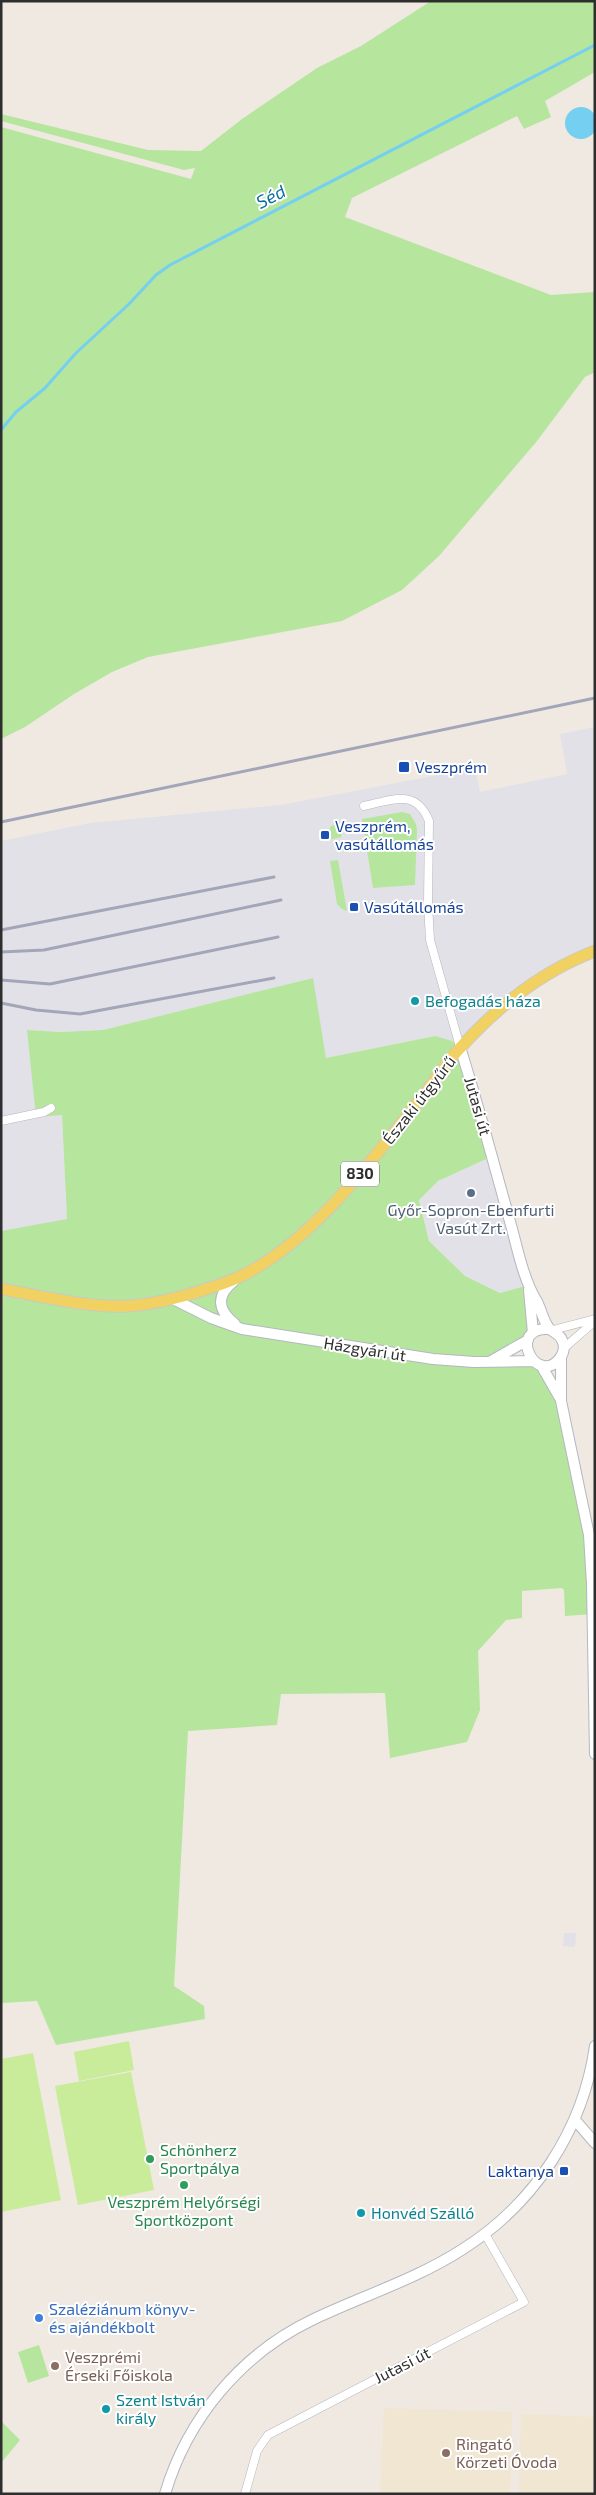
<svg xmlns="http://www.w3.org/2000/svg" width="596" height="2495" viewBox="0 0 596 2495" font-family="'Exo 2',sans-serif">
<rect width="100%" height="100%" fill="#efe9e1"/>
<path fill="#e3e1e8" d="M595 727V949L541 977 463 1049 435 1036 326 1058 312 978 103 1030 60 1032 28 1030 36 1117 62 1114 67 1220 1 1231V841L90 823 281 805 475 768 480 792 567 774 560 734Z
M495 1155 529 1285 500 1293 465 1276 429 1241 419 1199 438 1181Z
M564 1933H576L575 1947 563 1946Z"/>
<path fill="#f0e6d1" d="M384 2408 512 2412 510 2494H380Z
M521 2414 595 2417V2494H519Z"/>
<path fill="#b6e59e" d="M431 1H595V72L545 101 551 117 524 129 517 116 352 198 345 217 551 295 595 292V372L585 377 537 441 439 556 402 590 342 621 148 657 112 672 74 694 25 727 1 739V127L191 179 195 168 184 170 1 121V114L148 150 201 151 242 119 317 68 361 46Z
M402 812 410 814 416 824 417 829 415 885 373 888 362 819Z
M346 820 341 837 329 840 328 831 331 826Z
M338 860 347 911 342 909 337 904 330 861Z
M313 978 326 1058 435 1036 452 1041 463 1049 495 1155 438 1181 419 1200 429 1241 465 1276 500 1293 529 1285 531 1333 494 1358 541 1366 564 1411 591 1536 594 1614 565 1616 564 1590 562 1588 522 1591V1618L506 1620 478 1651 480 1710 467 1742 390 1758 385 1693 281 1694 277 1725 188 1731 174 1986 204 2006 205 2019 56 2045 37 2001 1 2003V1231L67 1219 62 1115 36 1117 27 1030 60 1032 103 1030Z
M39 2345 49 2376 28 2383 18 2352Z
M1 2421 20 2440 1 2463Z"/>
<path fill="#c9ec9a" d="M129 2041 134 2070 79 2081 74 2052Z
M33 2053 61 2200 1 2212V2059Z
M131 2072 154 2190 78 2205 65 2139 71 2138 65 2139 55 2086Z"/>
<path fill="#75cff0" d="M565 123a16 16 0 1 1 32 0a16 16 0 1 1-32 0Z"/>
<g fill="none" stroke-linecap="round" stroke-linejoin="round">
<path stroke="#75cff0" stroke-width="3" d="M1 430 16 412 45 388 76 353 129 304 156 275 170 265 595 45"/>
<g stroke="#b4b7c1" stroke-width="9">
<path id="street" d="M364 806C392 800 416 788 429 821L428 904 430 940 460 1047
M1 1121 44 1112 51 1108
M553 1330 595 1319
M564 1348 595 1321
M245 2494 257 2451 268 2435 524 2302 485 2234"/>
</g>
<g stroke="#b4b7c1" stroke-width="12">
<path id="secondary" d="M460 1047C478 1104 493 1161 509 1218 517 1245 522 1276 536 1300 541 1308 543 1321 549 1328 553 1333 559 1333 562 1340 565 1346 564 1353 560 1358 537 1388 505 1327 549 1329
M234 1281C216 1295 217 1310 235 1324
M529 1290 533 1333
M173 1299 211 1318 242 1329 433 1359 474 1362 533 1361
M561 1357V1401L589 1535 592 1584 595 1754
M491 1361 528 1340
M541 1365 561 1400
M575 2120 595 2143
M165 2494C187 2419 241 2354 312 2320 362 2296 417 2279 463 2249 534 2204 583 2130 595 2046"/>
</g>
<g stroke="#c9c9c9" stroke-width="13">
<path id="primary" d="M1 1289C43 1296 86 1308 128 1306 151 1305 173 1299 194 1293 209 1288 224 1284 237 1278 311 1244 372 1160 422 1097 435 1081 446 1062 461 1047 498 1006 543 971 595 951"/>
</g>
<use href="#street" stroke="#fff" stroke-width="8"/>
<use href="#secondary" stroke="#fff" stroke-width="10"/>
<use href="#primary" stroke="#f2d163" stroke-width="11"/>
<path stroke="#a3a6b8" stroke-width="3" d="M1 822 595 698
M1 930 274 877
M1 952 44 950 281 900
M1 980 50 984 278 937
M1 1003 36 1010 80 1014 274 978"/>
</g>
<g fill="#1a4fb4" stroke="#fff" stroke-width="2">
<rect x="398" y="761" width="12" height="12" rx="2.5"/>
<rect x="320" y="830" width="10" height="10" rx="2.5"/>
<rect x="349" y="902" width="10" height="10" rx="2.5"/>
<rect x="559" y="2166" width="10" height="10" rx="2.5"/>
</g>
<g fill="#0f9aa8" stroke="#fff" stroke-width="2">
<circle cx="415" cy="1001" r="5"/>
<circle cx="361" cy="2213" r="5"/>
<circle cx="106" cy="2409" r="5"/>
</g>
<circle fill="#5c6f8a" stroke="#fff" stroke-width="2" cx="471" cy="1193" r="5"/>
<g fill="#2e9e5b" stroke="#fff" stroke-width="2">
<circle cx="150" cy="2159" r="5"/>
<circle cx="184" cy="2185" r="5"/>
</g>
<circle fill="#3f7fe0" stroke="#fff" stroke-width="2" cx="39" cy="2318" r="5"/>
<g fill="#8d6e63" stroke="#fff" stroke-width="2">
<circle cx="55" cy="2366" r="5"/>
<circle cx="446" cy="2453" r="5"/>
</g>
<g text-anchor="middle" stroke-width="4" stroke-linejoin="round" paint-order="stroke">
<rect fill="#fff" stroke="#6d6d6d" stroke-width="1" x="341" y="1161.5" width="38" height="25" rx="4"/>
<g font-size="15" font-weight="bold" fill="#2e2e2e">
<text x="360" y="1179">830</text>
</g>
<g font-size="16" fill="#164399" stroke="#fff" text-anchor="start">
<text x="415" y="773">Veszprém</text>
<text x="335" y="832">Veszprém,<tspan x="335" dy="18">vasútállomás</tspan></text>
<text x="364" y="913">Vasútállomás</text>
<text x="554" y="2177" text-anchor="end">Laktanya</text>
</g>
<g font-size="16" fill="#0d838f" stroke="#fff" text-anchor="start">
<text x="425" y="1007">Befogadás háza</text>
<text x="371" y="2219">Honvéd Szálló</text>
<text x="116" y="2406">Szent István<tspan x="116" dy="18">király</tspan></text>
</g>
<g font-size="16" fill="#2e2e2e" stroke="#fff">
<text transform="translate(419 1100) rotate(-52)" y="6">Északi útgyűrű</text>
<text transform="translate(478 1106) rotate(74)" y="6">Jutasi út</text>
<text transform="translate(365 1349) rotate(9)" y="6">Házgyári út</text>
<text transform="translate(402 2365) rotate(-27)" y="6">Jutasi út</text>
</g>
<g font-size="16" fill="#4e5e75" stroke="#fff">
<text x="471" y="1216">Győr-Sopron-Ebenfurti<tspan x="471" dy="18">Vasút Zrt.</tspan></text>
</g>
<g font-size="16" fill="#27864d" stroke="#fff" text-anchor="start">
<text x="160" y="2156">Schönherz<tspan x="160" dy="18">Sportpálya</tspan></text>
<text x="184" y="2208" text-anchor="middle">Veszprém Helyőrségi<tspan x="184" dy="18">Sportközpont</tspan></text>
</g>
<g font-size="16" fill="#366cbe" stroke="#fff" text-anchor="start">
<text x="49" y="2315">Szaléziánum könyv-<tspan x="49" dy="18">és ajándékbolt</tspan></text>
</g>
<g font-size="16" fill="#785e54" stroke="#fff" text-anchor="start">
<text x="65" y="2363">Veszprémi<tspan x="65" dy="18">Érseki Főiskola</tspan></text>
<text x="456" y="2450">Ringató<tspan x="456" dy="18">Körzeti Óvoda</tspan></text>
</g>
<g font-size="18" font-style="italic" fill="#0d6fa3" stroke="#fff">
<text transform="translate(271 197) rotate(-27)" y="6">Séd</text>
</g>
</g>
<rect width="596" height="2495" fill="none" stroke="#2e2e2e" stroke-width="5"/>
</svg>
